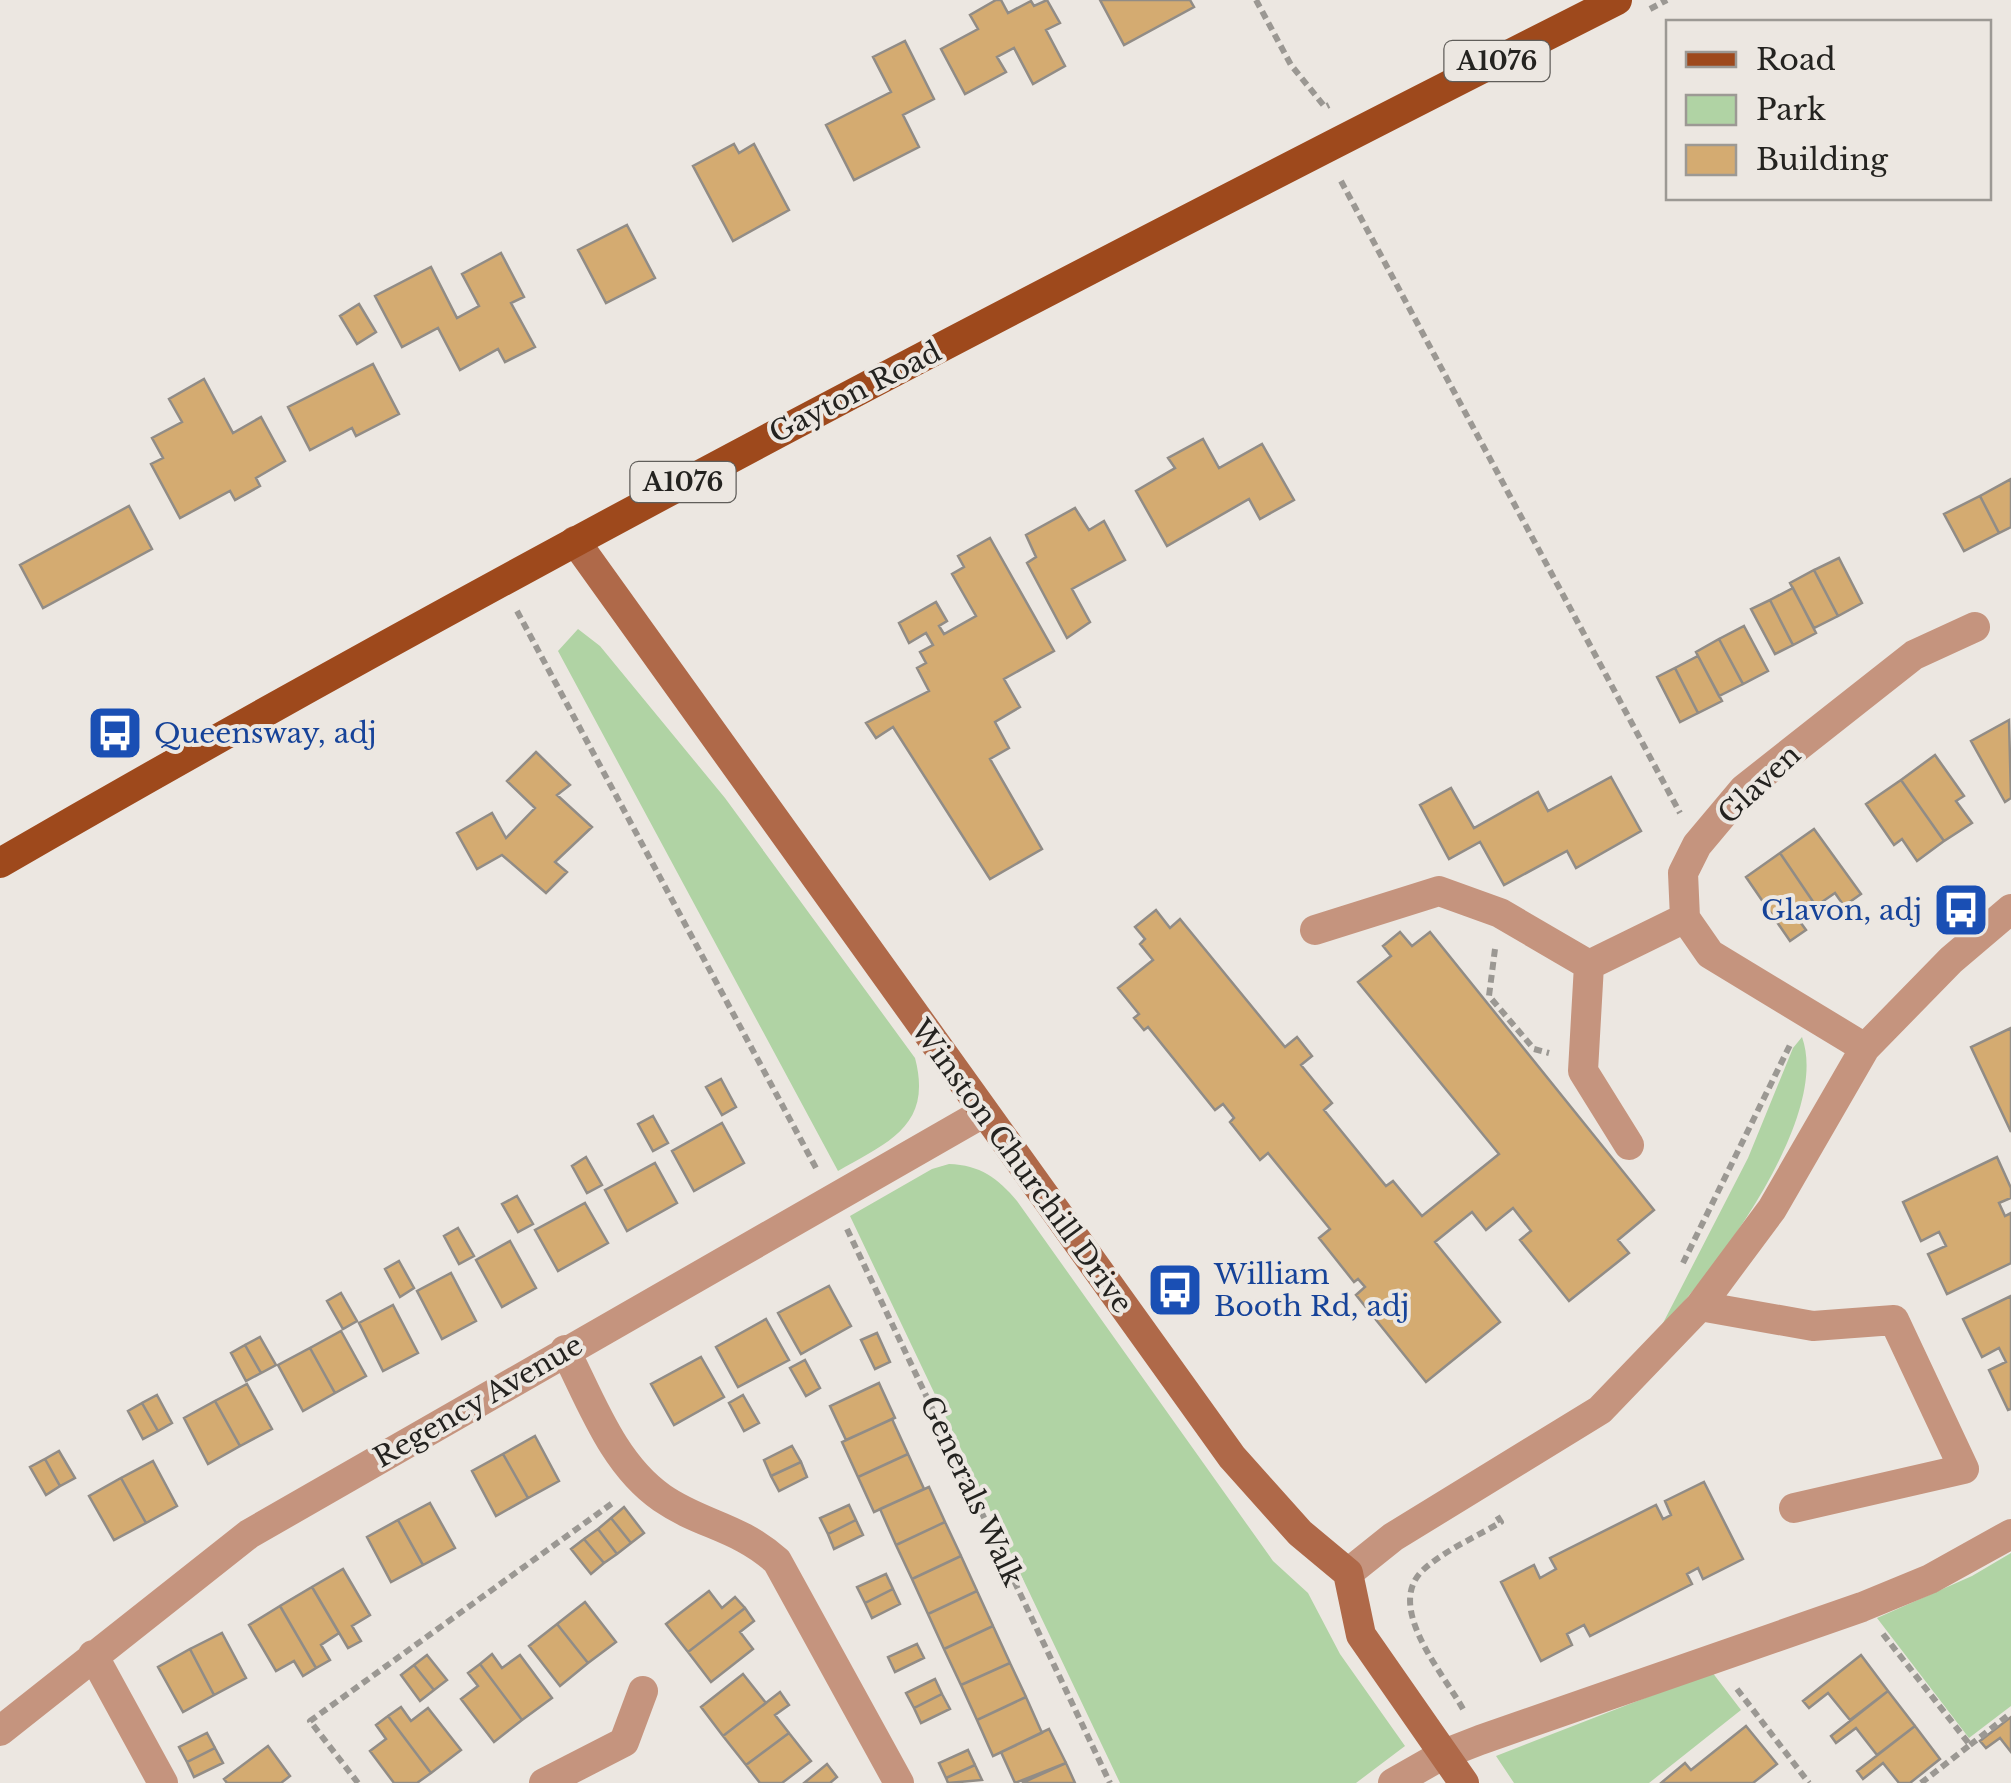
<svg xmlns="http://www.w3.org/2000/svg" width="2011" height="1783" viewBox="0 0 2011 1783" font-family="'Libre Baskerville',serif">
<rect width="100%" height="100%" fill="#ece7e1"/>
<path fill="#b0d3a4" d="M578 629 600 646 725 798 915 1058C933 1126 888 1142 838 1171L558 651Z
M1802 1037C1831 1117 1715 1271 1661 1327L1748 1158 1793 1048Z
M949 1164C980 1165 998 1178 1017 1201L1273 1561 1308 1593 1340 1654 1405 1746 1356 1783H1120L850 1216 932 1169Z
M2011 1553V1706L1969 1738 1877 1618 1972 1576Z
M1712 1672 1741 1710 1649 1783H1514L1496 1756Z"/>
<path fill="#d4ab71" stroke="#918c86" stroke-width="2.5" d="M996 0H1001L1008 13 1031 1 1034 6 1047 0 1060 23 1046 30 1065 66 1033 84 1014 48 997 57 1006 72 965 94 941 49 978 29 970 15Z
M1100 0H1190L1194 7 1124 45Z
M905 41 934 99 903 115 919 147 854 180 826 125 891 92 873 57Z
M734 144 739 153 754 144 789 210 733 241 693 166Z
M627 225 655 278 606 303 578 250Z
M501 253 524 297 511 303 535 347 505 362 498 349 460 370 438 328 402 347 375 296 431 267 457 318 479 306 462 274Z
M359 304 376 332 357 344 340 316Z
M373 364 399 414 356 436 352 428 310 450 288 407Z
M204 379 233 433 261 417 285 461 256 478 260 486 235 500 230 491 180 518 151 464 163 458 152 438 182 422 169 399Z
M1203 439 1219 468 1262 444 1294 500 1260 519 1249 499 1167 546 1136 491 1175 468 1168 458Z
M2011 479V527L1999 533 1980 496Z
M1980 496 1999 533 1964 551 1944 514Z
M129 506 152 549 43 608 20 565Z
M1075 508 1089 530 1104 521 1125 560 1072 589 1090 622 1067 638 1027 563 1036 557 1026 535Z
M990 538 1054 651 1004 679 1020 707 995 722 1009 748 990 759 1042 849 990 879 893 727 876 738 866 723 929 691 917 668 926 663 920 652 933 645 926 633 909 643 899 623 936 602 947 621 939 626 944 634 976 616 952 574 964 567 958 556Z
M1839 558 1862 603 1838 616 1814 570Z
M1814 570 1838 616 1814 628 1790 583Z
M1793 588 1816 633 1793 645 1770 600Z
M1770 600 1793 645 1775 654 1751 609Z
M1744 626 1768 671 1743 684 1719 639Z
M1719 639 1743 684 1719 696 1696 652Z
M1698 656 1722 701 1698 713 1675 668Z
M1675 668 1698 713 1680 722 1657 677Z
M2009 720 2011 798 2005 802 1971 741Z
M536 752 570 785 557 795 592 827 555 862 567 872 546 893 502 855 477 869 457 833 492 813 506 838 535 808 507 781Z
M1935 755 1964 796 1956 801 1972 823 1944 841 1901 780Z
M1611 777 1641 831 1576 868 1567 851 1504 885 1480 842 1449 859 1420 805 1451 788 1474 828 1538 792 1548 811Z
M1901 780 1944 841 1917 861 1902 839 1894 845 1866 804Z
M1814 829 1861 894 1844 906 1835 893 1816 906 1780 853Z
M1780 853 1816 906 1798 919 1806 930 1790 941 1746 877Z
M1156 910 1170 928 1180 919 1285 1047 1297 1037 1312 1056 1301 1065 1332 1103 1324 1110 1386 1186 1393 1181 1422 1216 1499 1154 1358 982 1391 956 1383 946 1400 932 1412 946 1430 932 1654 1210 1618 1240 1629 1253 1569 1301 1520 1240 1531 1231 1513 1208 1486 1230 1472 1212 1435 1242 1500 1322 1426 1382 1356 1295 1365 1287 1358 1279 1354 1282 1319 1238 1330 1229 1268 1153 1260 1160 1230 1122 1234 1118 1223 1104 1215 1110 1148 1027 1144 1030 1134 1018 1139 1014 1118 988 1153 960 1140 944 1145 939 1135 927Z
M2011 1028V1132L1971 1047Z
M721 1079 736 1107 722 1115 706 1087Z
M653 1116 668 1143 653 1151 638 1124Z
M722 1123 744 1163 694 1191 672 1151Z
M586 1157 602 1185 587 1193 572 1166Z
M1997 1157 2011 1188V1198L1999 1203 2005 1216 2011 1213V1263L1947 1294 1928 1254 1946 1246 1939 1232 1921 1241 1903 1202Z
M655 1163 677 1203 627 1231 605 1190Z
M517 1196 533 1224 518 1232 502 1204Z
M585 1203 608 1243 558 1271 535 1230Z
M458 1228 474 1256 459 1264 444 1236Z
M510 1241 536 1288 502 1307 476 1260Z
M399 1261 414 1288 400 1297 385 1269Z
M451 1273 476 1321 442 1339 417 1291Z
M829 1286 851 1326 801 1354 778 1313Z
M341 1293 357 1321 343 1329 327 1301Z
M2011 1296V1409L2008 1410 1989 1370 2006 1362 1999 1348 1982 1357 1963 1319Z
M393 1305 418 1353 383 1371 359 1323Z
M766 1319 789 1360 738 1387 716 1347Z
M341 1331 366 1376 335 1393 310 1348Z
M877 1333 890 1362 875 1369 861 1340Z
M260 1337 276 1365 261 1373 245 1345Z
M245 1345 261 1373 246 1381 231 1353Z
M310 1348 335 1393 303 1411 278 1365Z
M701 1357 724 1397 674 1425 651 1384Z
M805 1360 820 1388 806 1396 790 1368Z
M879 1383 895 1418 846 1440 830 1406Z
M247 1384 272 1429 240 1446 215 1401Z
M157 1395 172 1423 158 1431 142 1403Z
M743 1395 759 1423 744 1431 729 1403Z
M215 1401 240 1446 208 1464 184 1418Z
M142 1403 158 1431 143 1439 128 1411Z
M892 1419 908 1454 858 1477 842 1442Z
M535 1436 559 1481 528 1498 503 1454Z
M792 1446 801 1462 771 1476 764 1460Z
M59 1451 75 1478 60 1486 45 1459Z
M503 1454 528 1498 496 1516 472 1471Z
M908 1454 924 1489 874 1512 858 1477Z
M45 1459 60 1486 46 1495 30 1467Z
M153 1461 177 1506 146 1523 121 1478Z
M801 1462 807 1477 779 1491 771 1476Z
M121 1478 146 1523 114 1540 89 1496Z
M1704 1482 1743 1559 1703 1579 1698 1568 1687 1574 1692 1584 1590 1636 1584 1625 1567 1634 1572 1645 1541 1661 1501 1582 1534 1565 1540 1578 1556 1569 1550 1558 1656 1505 1663 1519 1671 1515 1665 1501Z
M929 1487 945 1522 896 1545 880 1509Z
M430 1503 455 1548 423 1565 398 1520Z
M849 1505 856 1520 828 1534 820 1518Z
M624 1507 644 1533 631 1543 611 1518Z
M611 1518 631 1543 617 1554 598 1529Z
M398 1520 423 1565 391 1582 367 1537Z
M856 1520 863 1535 834 1549 828 1534Z
M945 1522 961 1556 912 1579 896 1545Z
M598 1529 617 1554 604 1563 584 1539Z
M584 1539 604 1563 591 1574 571 1549Z
M961 1556 977 1591 928 1614 912 1579Z
M343 1569 370 1615 352 1626 361 1641 348 1648 312 1587Z
M886 1574 893 1589 865 1603 857 1587Z
M312 1587 339 1633 321 1645 330 1660 316 1668 280 1606Z
M893 1589 900 1604 872 1618 865 1603Z
M709 1591 722 1608 735 1597 745 1608 688 1652 666 1624Z
M977 1591 993 1626 944 1649 928 1614Z
M585 1602 616 1642 588 1663 557 1624Z
M280 1606 316 1668 303 1676 294 1661 276 1671 249 1625Z
M745 1608 754 1621 740 1632 753 1649 711 1682 688 1652Z
M557 1624 588 1663 560 1686 529 1646Z
M993 1626 1010 1663 961 1685 944 1649Z
M222 1633 246 1678 214 1695 190 1649Z
M917 1644 924 1658 895 1672 888 1657Z
M190 1649 214 1695 183 1712 158 1667Z
M492 1654 502 1668 520 1655 552 1698 522 1720 480 1664Z
M427 1655 447 1680 434 1690 414 1665Z
M1861 1655 1888 1691 1850 1720 1828 1693 1809 1708 1803 1701Z
M1010 1663 1026 1697 977 1720 961 1685Z
M480 1664 522 1720 494 1742 461 1699 478 1686 468 1673Z
M414 1665 434 1690 420 1701 401 1675Z
M743 1674 766 1703 723 1736 701 1707Z
M935 1679 942 1694 914 1708 906 1693Z
M1888 1691 1915 1726 1877 1755 1856 1728 1836 1743 1831 1736Z
M780 1692 789 1705 775 1715 789 1733 746 1765 723 1736Z
M942 1694 950 1709 921 1723 914 1708Z
M1026 1697 1042 1733 993 1756 977 1720Z
M401 1707 411 1721 428 1708 461 1750 431 1773 388 1716Z
M388 1716 431 1773 417 1783H394L370 1751 386 1739 376 1725Z
M2011 1717V1752L2000 1738 1986 1748 1980 1741Z
M1746 1726 1777 1764 1753 1783H1661L1685 1763 1691 1770Z
M1915 1726 1940 1759 1910 1783H1899L1883 1763 1863 1779 1857 1771Z
M1049 1729 1066 1763 1015 1783 1001 1752Z
M207 1733 215 1748 187 1762 179 1747Z
M789 1733 811 1761 782 1783H760L746 1765Z
M268 1746 290 1776 281 1783H227L224 1779Z
M215 1748 223 1763 194 1777 187 1762Z
M968 1750 975 1765 946 1778 939 1763Z
M1066 1763 1075 1783H1022Z
M827 1764 837 1777 830 1783H804Z
M975 1765 982 1780 948 1783 946 1778Z"/>
<g fill="none" stroke-linecap="round" stroke-linejoin="round">
<path stroke="#9b9893" stroke-width="6" stroke-dasharray="8 5" stroke-linecap="butt" d="M1256 0 1291 65 1325 107 1329 105
M1650 9 1667 0
M1341 181 1680 813
M517 611 816 1168
M1495 949 1489 996 1534 1049 1549 1053
M847 1229 1110 1783
M1683 1263 1790 1045
M1883 1634 1970 1745 1921 1783
M1737 1689 1809 1783
M1463 1709C1444 1674 1385 1608 1422 1571 1443 1551 1476 1537 1501 1522L1496 1514
M1970 1745 2011 1713
M358 1783 310 1721 614 1502"/>
<path stroke="#c5947e" stroke-width="30" d="M1315 930 1439 891 1500 913 1589 965 1685 918
M1589 965 1583 1071 1629 1145
M1865 1048 1710 954 1685 918 1683 873 1697 845 1744 789 1914 655 1975 627
M1700 1306 1813 1326 1894 1320 1964 1469 1794 1508
M565 1350C591 1401 613 1464 662 1498 701 1525 738 1526 777 1561L899 1783
M1348 1573 1393 1537 1600 1410 1700 1306 1772 1209 1865 1048 1951 960 2011 909
M93 1655 163 1783
M0 1731 249 1534 983 1113
M544 1783 624 1742 643 1691
M1393 1783 1444 1754 1480 1740 1862 1607 1930 1579 2011 1534"/>
<path stroke="#af6949" stroke-width="30" d="M575 541 1232 1457 1300 1533 1348 1573 1361 1635 1464 1783"/>
<path stroke="#9e491c" stroke-width="30" d="M0 863C529 557 1072 276 1617 0"/>
</g>
<defs>
<g id="bus-square" transform="scale(2.875)"><rect x="-9" y="-9" width="18" height="18" rx="4" fill="#1a4fb4" stroke="#ece7e1"/><path d="M-5-6H5V4H4V6H2V4H-2V6H-4V4H-5ZM-3.5-4V0h7V-4ZM-3.5 1.2v1.5H-2V1.2ZM2 1.2v1.5H3.5V1.2Z" fill="#fff"/></g>
</defs>
<g fill-rule="evenodd">
<use href="#bus-square" x="115" y="733"/>
<use href="#bus-square" x="1961" y="910"/>
<use href="#bus-square" x="1175" y="1290"/>
</g>
<g text-anchor="middle" stroke-width="8" stroke-linejoin="round" paint-order="stroke">
<g fill="#ece7e1" stroke="#605e5a" stroke-width="2.5">
<rect x="1444.5" y="41" width="105" height="40" rx="8"/>
<rect x="630.5" y="462" width="105" height="40" rx="8"/>
</g>
<g font-size="25" font-weight="bold" fill="#242320">
<text x="1497" y="70">A1076</text>
<text x="683" y="491">A1076</text>
</g>
<g font-size="28" fill="#242320" stroke="#ece7e1">
<text transform="translate(855 392) rotate(-27)" y="10">Gayton Road</text>
<text transform="translate(1759 784) rotate(-43)" y="10">Glaven</text>
<text transform="translate(1022 1166) rotate(54)" y="10">Winston Churchill Drive</text>
<text transform="translate(478 1401) rotate(-30)" y="10">Regency Avenue</text>
<text transform="translate(972 1491) rotate(65)" y="10">Generals Walk</text>
</g>
<g font-size="28" fill="#164399" stroke="#ece7e1" text-anchor="start">
<text x="154" y="743">Queensway, adj</text>
<text x="1922" y="920" text-anchor="end">Glavon, adj</text>
<text x="1214" y="1284">William<tspan x="1214" dy="32">Booth Rd, adj</tspan></text>
</g>
</g>
<rect x="1666" y="20" width="325" height="180" fill="#ece7e1" stroke="#9c9994" stroke-width="2.5"/>
<rect x="1686" y="52" width="50" height="15" fill="#9e491c" stroke="#9c9994" stroke-width="2.5"/>
<text x="1756" y="70" font-size="30" fill="#242320">Road</text>
<rect x="1686" y="95" width="50" height="30" fill="#b0d3a4" stroke="#9c9994" stroke-width="2.5"/>
<text x="1756" y="120" font-size="30" fill="#242320">Park</text>
<rect x="1686" y="145" width="50" height="30" fill="#d4ab71" stroke="#9c9994" stroke-width="2.5"/>
<text x="1756" y="170" font-size="30" fill="#242320">Building</text>
</svg>
